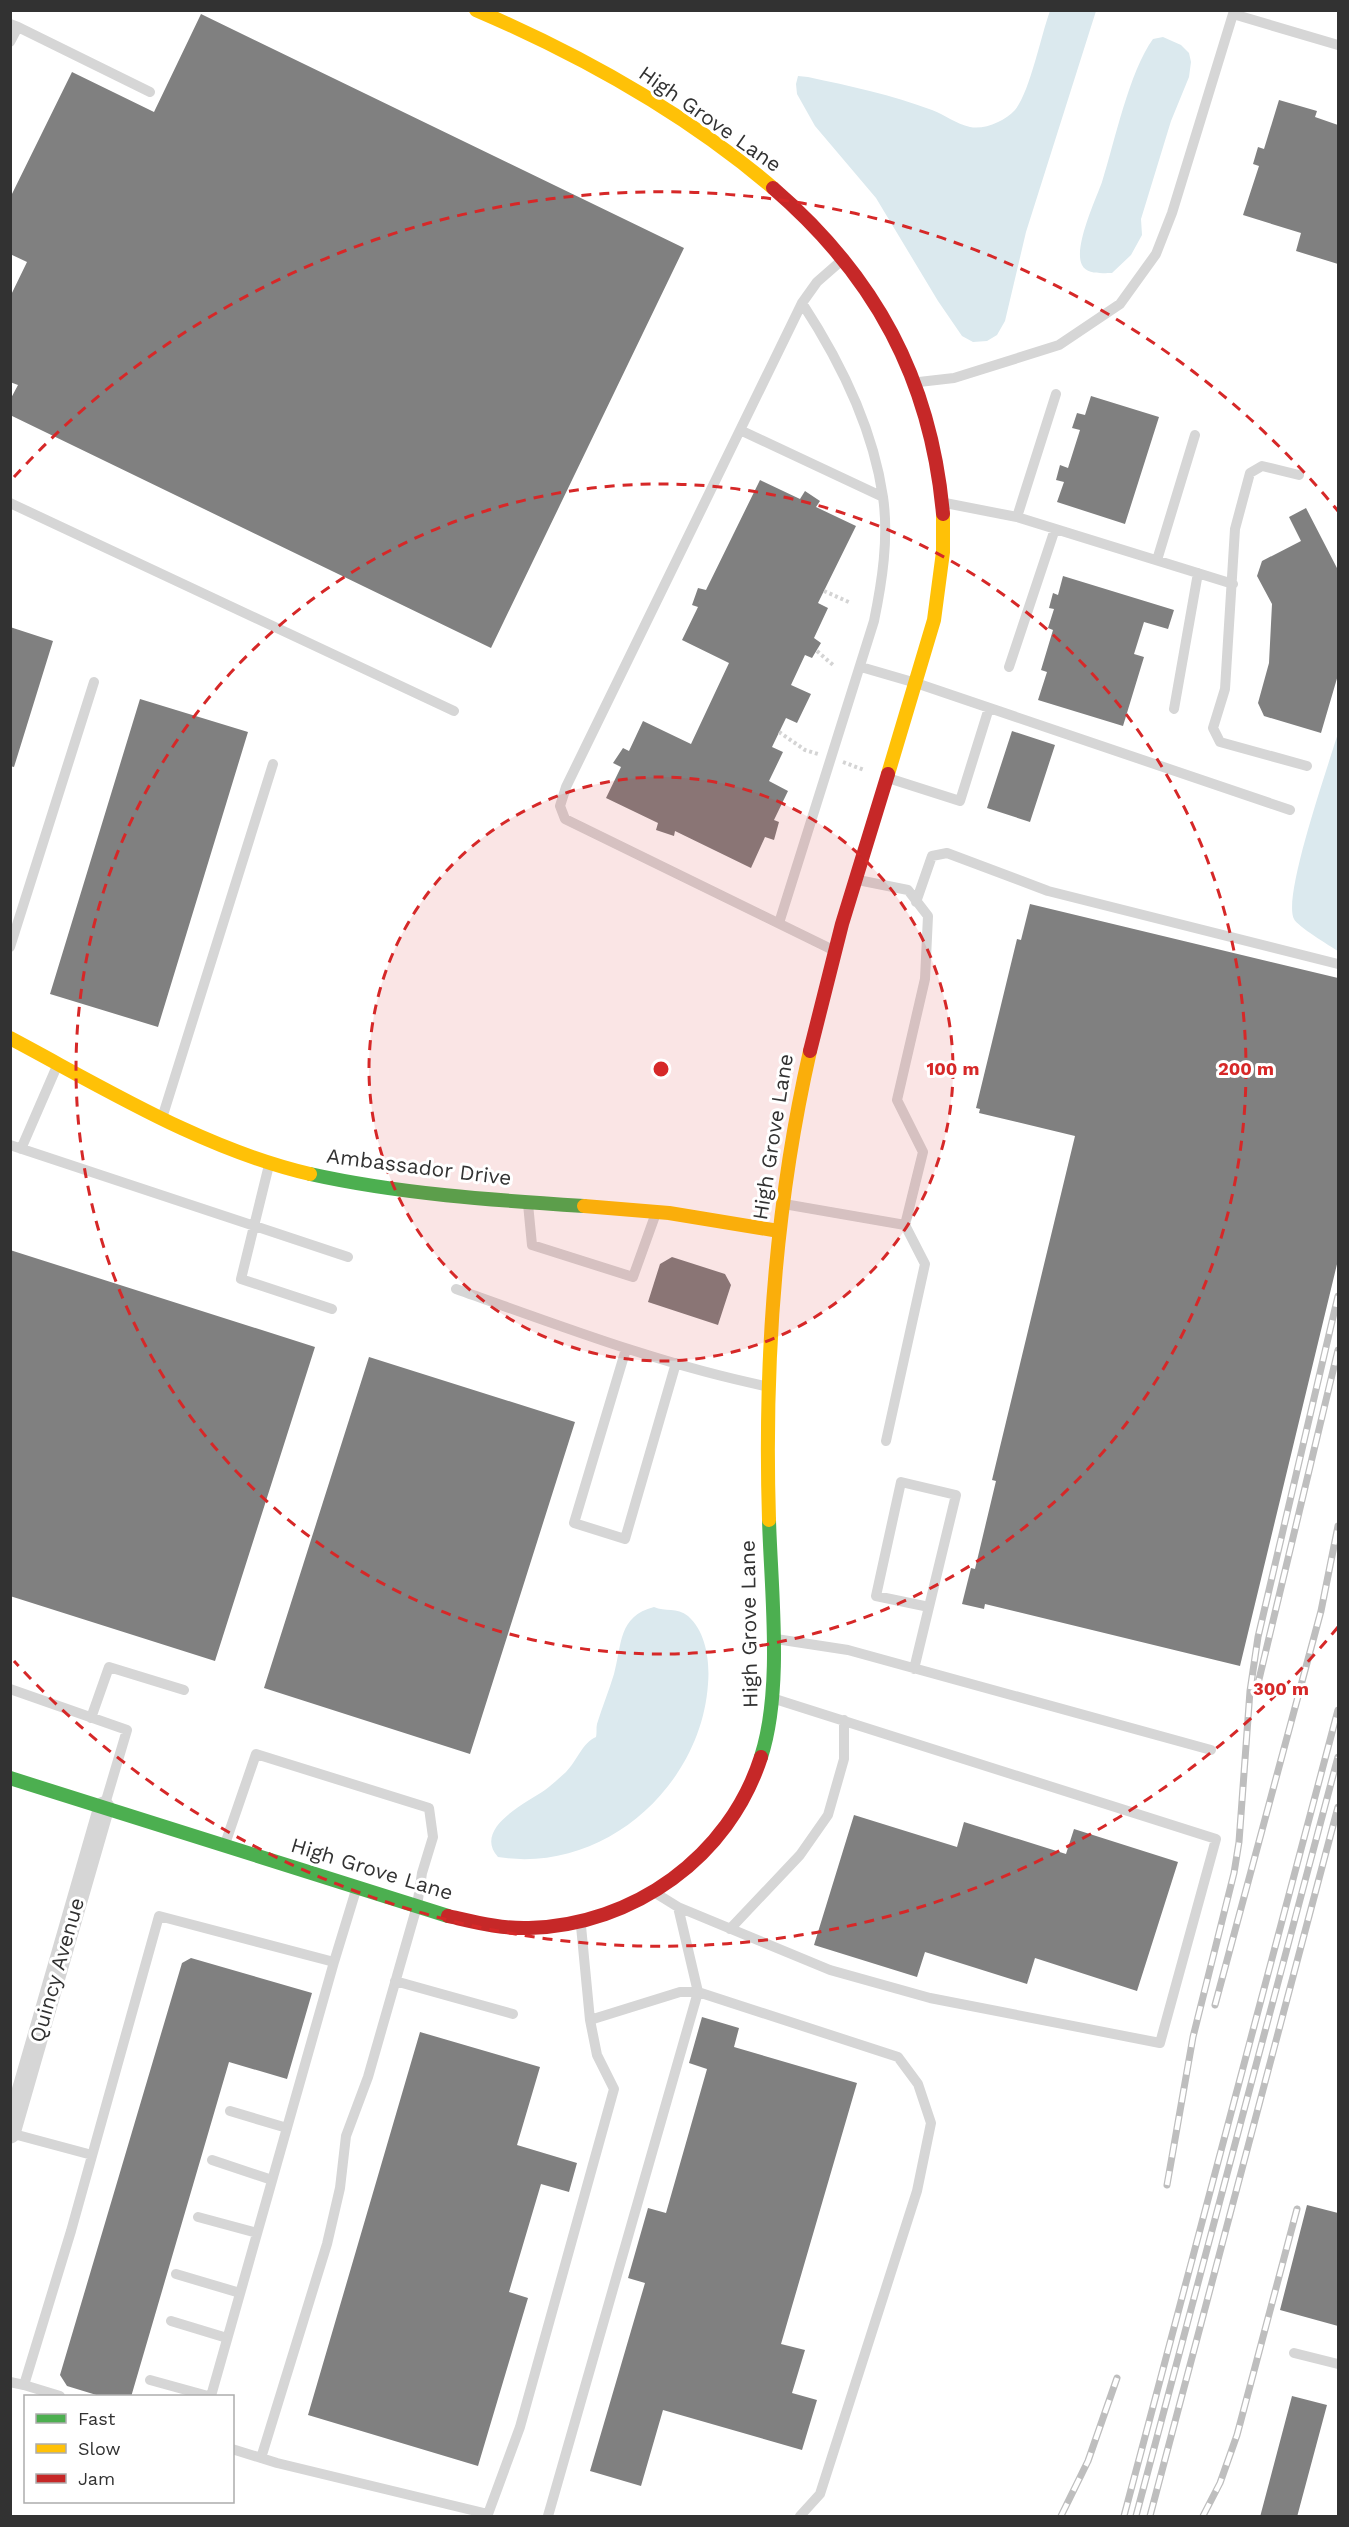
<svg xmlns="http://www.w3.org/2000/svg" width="1349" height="2527" viewBox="0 0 1349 2527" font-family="'Work Sans',sans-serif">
<rect width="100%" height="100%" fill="#fff"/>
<path fill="#dbe9ee" d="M1050 11H1096L1026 232 1005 321 997 335 987 341 973 342 962 336 938 301 876 198 815 126 797 94 796 84 798 76 808 77C850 86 892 95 932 110 945 115 956 124 970 127 985 130 1005 121 1015 110 1030 92 1041 35 1050 11Z
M1163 37 1181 45 1189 53 1191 62 1189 77 1171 121 1141 219 1142 235 1131 255 1112 273C1103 273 1087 275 1082 265 1073 248 1096 199 1102 182 1115 141 1129 72 1153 39Z
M1338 733V951C1330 946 1297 926 1294 919 1282 897 1329 764 1338 733Z
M654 1607C665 1612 677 1607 688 1616 706 1632 710 1661 708 1684 701 1787 603 1874 498 1857 472 1828 528 1802 545 1790 552 1785 559 1778 566 1772 577 1761 582 1743 596 1737 597 1732 596 1728 597 1724 602 1707 609 1691 614 1674 622 1645 618 1616 654 1607Z"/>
<path fill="#808080" d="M201 14 684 248 491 648 10 415V400L18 385 10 382V297L27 262 10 254V198L72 72 154 112Z
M1279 100 1317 111 1315 117 1338 125V264L1296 251 1301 233 1243 215 1259 166 1253 164 1258 147 1264 149Z
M1091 396 1159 417 1125 524 1057 502 1064 482 1056 480 1060 465 1068 468 1080 430 1072 428 1077 413 1085 415Z
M760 480 800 499 805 491 820 501 816 507 856 526 818 603 828 608 814 638 821 643 812 658 805 655 791 685 811 694 797 723 786 718 772 747 783 752 769 781 788 791 774 820 779 822 774 840 765 837 751 868 675 831 674 836 656 830 658 823 606 798 621 767 613 763 623 748 629 751 643 721 691 744 729 663 682 640 698 607 692 605 698 588 706 590Z
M1306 508 1338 570V675L1321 733 1264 716 1258 703 1269 663 1272 604 1257 576 1262 561 1301 541 1289 517Z
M1063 576 1174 610 1168 629 1144 622 1134 654 1144 657 1123 726 1038 700 1047 672 1041 670 1053 630 1048 628 1054 609 1049 608 1053 593 1058 595Z
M10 627 53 641 14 767 10 766Z
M140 699 248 732 158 1027 50 994Z
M1012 731 1055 745 1030 822 987 808Z
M1030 904 1338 978V1260L1240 1666 985 1604 984 1609 962 1604 971 1568 975 1569 996 1481 992 1480 1075 1136 979 1113 980 1109 976 1108 1017 939 1021 940Z
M10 1250 315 1347 215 1661 10 1596Z
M672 1257 725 1274 731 1285 718 1325 648 1302 660 1264Z
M369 1357 575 1422 470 1754 264 1688Z
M854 1815 957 1847 964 1822 1066 1854 1074 1829 1178 1862 1137 1991 1035 1958 1027 1984 925 1952 917 1977 814 1945Z
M191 1958 312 1993 287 2079 229 2062 131 2397H103L67 2386 60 2375 182 1963Z
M702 2017 739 2028 734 2047 857 2083 781 2344 805 2350 792 2393 817 2400 802 2450 663 2410 641 2486 590 2471 645 2283 628 2278 648 2208 666 2213 707 2069 689 2063Z
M420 2032 540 2067 517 2145 577 2163 569 2192 541 2184 509 2292 528 2298 478 2466 308 2415Z
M1307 2205 1338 2213V2326L1280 2310Z
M1292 2396 1327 2405 1297 2517H1260Z"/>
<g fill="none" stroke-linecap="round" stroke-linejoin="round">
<path stroke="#d4d4d4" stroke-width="4" stroke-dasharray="3 3" stroke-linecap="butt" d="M824 591 851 603
M817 651 833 665
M779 732 805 750 818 754
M843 762 864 770"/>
<path stroke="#d6d6d6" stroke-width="10" d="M10 24 18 27 10 42
M18 27 150 92
M919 382 954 378 1059 345 1120 304 1156 254 1172 213 1233 14 1338 45
M740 430 883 497
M1299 475 1262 466 1250 473 1235 529 1225 689 1213 728 1220 742 1307 766
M10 503 454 711
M945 503 1017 517 1233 584
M1017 517 1056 394
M1157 560 1195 435
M861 667 916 683 1290 810
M1009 667 1055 529
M1174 709 1198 573
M888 778 960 801 989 708
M916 902 932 856 947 853 1048 891 1338 964
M779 923 874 621C882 582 889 538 883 497 873 428 840 361 802 303
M10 947 94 682
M831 949 565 819 560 806 566 787 802 303 817 282 841 261
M163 1115 273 764
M10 1145 348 1257
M21 1149 57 1066
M269 1165 241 1279 332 1309
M528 1204 532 1245 633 1277 656 1213
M784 1204 905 1225 923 1152 897 1100 925 979 928 916 908 890 858 880
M456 1289C558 1325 659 1364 765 1386
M626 1349 574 1523 625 1539 676 1363
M886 1441 925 1264 905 1225
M776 1639 848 1650 1211 1750
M914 1669 956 1495 901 1482 876 1596 929 1607
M10 1689 127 1730 105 1804
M91 1718 109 1667 184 1690
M225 1844 256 1754 429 1808 433 1837 422 1873 417 1906 368 2077 346 2136 340 2188 327 2244 261 2458
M657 1894 678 1907 830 1970 930 1998 1160 2043 1216 1839 775 1699
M678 1907 698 1992 898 2057 918 2084 931 2123 917 2191 820 2494 800 2516
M730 1929 800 1855 828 1815 844 1759V1720
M395 1981 513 2014
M230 2111 287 2128
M10 2133 92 2155
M212 2160 272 2180
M198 2217 257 2233
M176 2274 240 2293
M171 2321 227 2338
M1294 2353 1338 2364
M150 2380 208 2396
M10 2382 24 2385 71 2231 159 1916 334 1962 356 1890
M24 2385 60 2396
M211 2396 334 1962
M232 2449 277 2463 488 2514 520 2427 614 2089 597 2055 590 2020 581 1926
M548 2516 698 1992H680L590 2020"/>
<path stroke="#d6d6d6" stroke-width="21" d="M10 2133 104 1807"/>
<path stroke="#4caf50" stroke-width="14" d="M310 1174C400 1194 492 1200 584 1206
M761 1757C783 1689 771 1591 769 1520
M10 1778 448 1916"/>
<path stroke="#ffc107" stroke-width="14" d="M476 10C583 56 684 112 773 188
M888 774 934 620 943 552V514
M10 1038C106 1089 203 1149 310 1174
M584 1206 669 1213 779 1231
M769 1520C764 1362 775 1205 810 1051"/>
<path stroke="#c62828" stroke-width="14" d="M773 188C875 276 931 379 943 514
M810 1051 842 924 888 774
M448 1916C475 1922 501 1929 529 1928 634 1925 729 1857 761 1757"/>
<g stroke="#bebebe" stroke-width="7">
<path id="rail" d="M1256 1692 1338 1350
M1215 2005 1321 1611 1338 1526
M1167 2185 1193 2037 1234 1873 1239 1842 1250 1691 1258 1637 1338 1296
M1061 2516 1088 2461 1117 2378
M1124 2516 1338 1710
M1136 2516 1338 1757
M1150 2516 1338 1807
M1203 2516 1220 2483 1237 2435 1297 2209"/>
</g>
<use href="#rail" stroke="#fff" stroke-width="4.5" stroke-dasharray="14" stroke-linecap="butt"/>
</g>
<circle cx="661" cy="1069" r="292" fill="#d62828" fill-opacity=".12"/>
<g fill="none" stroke="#d62828" stroke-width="3" stroke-dasharray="10 8">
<circle cx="661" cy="1069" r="292"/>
<circle cx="661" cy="1069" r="585"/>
<path d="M1338 1627A877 877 0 0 1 14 1661M14 477A877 877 0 0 1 1338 511"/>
</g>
<g text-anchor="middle" stroke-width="6" stroke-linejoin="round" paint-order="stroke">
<g font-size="21" fill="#323232" stroke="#fff">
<text transform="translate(710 119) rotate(35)" y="7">High Grove Lane</text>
<text transform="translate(773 1137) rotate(-81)" y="7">High Grove Lane</text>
<text transform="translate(419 1167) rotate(7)" y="7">Ambassador Drive</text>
<text transform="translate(749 1624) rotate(-91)" y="7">High Grove Lane</text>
<text transform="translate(372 1869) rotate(17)" y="7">High Grove Lane</text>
<text transform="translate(57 1970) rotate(-74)" y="7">Quincy Avenue</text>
</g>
</g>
<circle cx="661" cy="1069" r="9" fill="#d62828" stroke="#fff" stroke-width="3"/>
<g font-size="18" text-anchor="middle" font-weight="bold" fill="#d62828" stroke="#fff" stroke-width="6" stroke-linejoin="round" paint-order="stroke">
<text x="953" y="1075">100 m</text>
<text x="1246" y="1075">200 m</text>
<text x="1281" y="1695">300 m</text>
</g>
<rect width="1349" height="2527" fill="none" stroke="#323232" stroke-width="24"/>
<rect x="24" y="2395" width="210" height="108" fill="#ffffff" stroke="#adadad" stroke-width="1.5"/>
<rect x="36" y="2414" width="30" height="9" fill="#4caf50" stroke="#adadad" stroke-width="1.5"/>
<text x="78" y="2425" font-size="18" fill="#323232">Fast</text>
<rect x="36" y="2444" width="30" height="9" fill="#ffc107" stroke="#adadad" stroke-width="1.5"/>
<text x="78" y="2455" font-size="18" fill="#323232">Slow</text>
<rect x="36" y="2474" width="30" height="9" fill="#c62828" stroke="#adadad" stroke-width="1.5"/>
<text x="78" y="2485" font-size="18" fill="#323232">Jam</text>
</svg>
